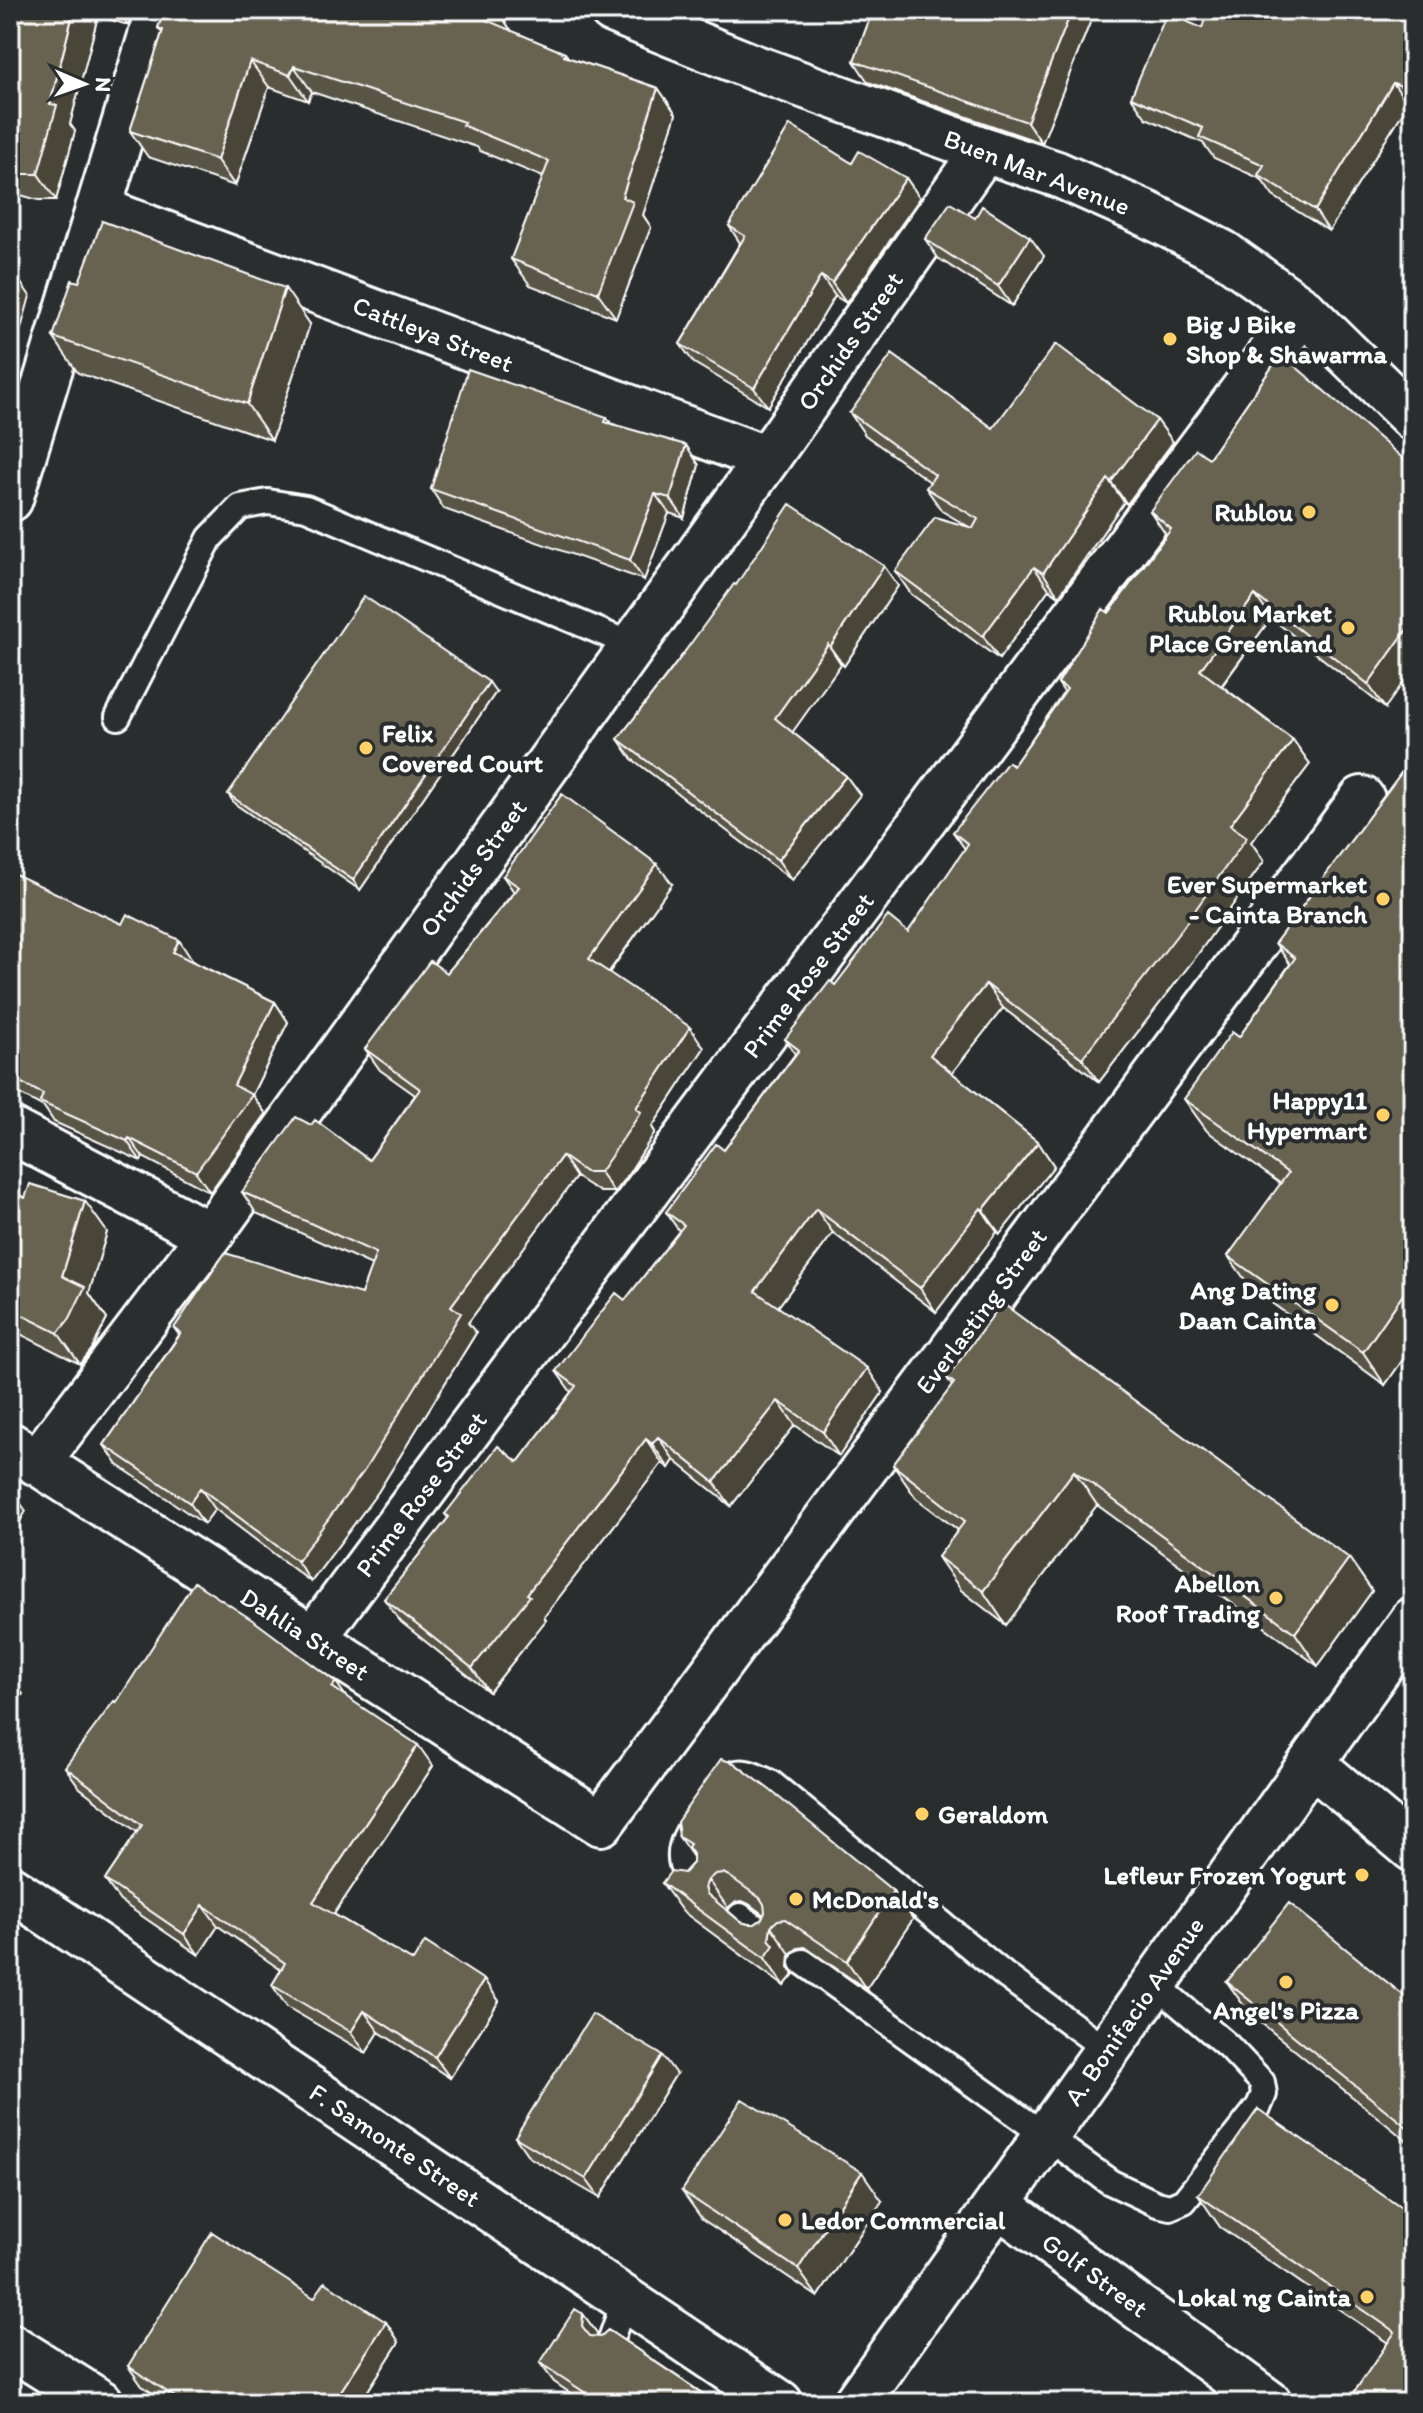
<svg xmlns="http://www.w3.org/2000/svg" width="1423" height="2413" viewBox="0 0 1423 2413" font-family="Itim,sans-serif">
<rect width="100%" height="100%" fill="#2a2d2e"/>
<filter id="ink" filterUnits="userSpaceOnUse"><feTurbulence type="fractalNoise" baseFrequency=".0125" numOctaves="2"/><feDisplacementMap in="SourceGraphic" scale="16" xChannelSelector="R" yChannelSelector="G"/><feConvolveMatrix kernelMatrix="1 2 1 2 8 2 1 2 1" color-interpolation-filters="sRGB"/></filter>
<g filter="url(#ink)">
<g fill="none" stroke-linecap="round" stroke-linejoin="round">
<g stroke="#fff" stroke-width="30">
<path id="service" d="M118 717 210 538 240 507 268 502 306 508 632 645
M699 1887C663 1858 688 1830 710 1801 716 1794 722 1781 730 1776 743 1767 759 1778 771 1783L1006 1976 1107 2050
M740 1916 770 1938
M803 1962 1110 2182 1157 2204 1170 2207 1184 2201 1259 2106 1264 2094 1262 2082 1228 2046 1154 1983
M610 2342 625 2299"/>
</g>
<g stroke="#fff" stroke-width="50">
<path id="minor" d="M98 209 767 459
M10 499 159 10
M10 1130 210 1235
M10 1445 601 1823 1362 799
M37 1463 210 1235 767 459 984 150
M313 1639 1303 310
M1311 1763 1413 1849
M10 1888 780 2403
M998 2204 1269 2403
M10 2346 101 2403"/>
</g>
<g stroke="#fff" stroke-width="50">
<path id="tertiary" d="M612 10 753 67 984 150 1057 174 1149 215 1223 253 1303 310 1413 418"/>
</g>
<g stroke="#fff" stroke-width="50">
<path id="secondary" d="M856 2403 1413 1620"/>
</g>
<use href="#service" stroke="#2a2d2e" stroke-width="24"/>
<use href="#minor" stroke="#2a2d2e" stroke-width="44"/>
<use href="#tertiary" stroke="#2a2d2e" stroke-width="44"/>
<use href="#secondary" stroke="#2a2d2e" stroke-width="44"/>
</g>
<path fill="#595446" stroke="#fff" stroke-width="2" fill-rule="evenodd" d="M10 10H133L128 25 98 16 70 124 75 131 56 200H38L10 192Z
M873 10H1095L1042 143 868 82 854 61Z
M1413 10V106L1408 104 1329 231 1273 196 1261 179 1214 158 1203 143 1146 118 1131 97 1202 28Z
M158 12 510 29 509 30 565 53 569 58 658 88 676 114 643 215 651 227 616 318 530 285 511 259 543 177 480 151 477 147 312 92 308 101 269 87 235 186 148 157 130 131 162 33 158 28 162 17Z
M852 163 906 178 920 198 846 303 835 296 768 407 694 363 680 344 740 243 729 226Z
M975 218 1044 256 1012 306 938 258 925 239Z
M310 324 272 440 78 373 53 337Z
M1281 354 1385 708 1271 618 1222 686 1293 740 1310 764 1251 842 1264 861 1198 954 1099 1082 1003 1008 952 1073 1038 1142 1054 1166 1000 1234 997 1232 936 1312 833 1233 778 1307 883 1392 839 1456 795 1425 731 1506 674 1460 669 1468 662 1463 544 1617 546 1620 489 1692 401 1622 384 1599 448 1518 445 1514 518 1462 571 1392 556 1371 625 1300 679 1231 666 1212 724 1150 795 1054 785 1039 835 985 908 932 965 849 953 832 1013 766 1064 692 1058 683 1166 535 1150 511 1209 458Z
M850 413 993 428 1157 420 1173 442 1127 504 1124 502 1059 596 1049 589 999 659 911 594 895 571 969 527 942 511 926 488 930 482 865 435Z
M607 417 611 423 699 465 684 518 669 513 644 580 444 509 431 489Z
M736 585 898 586 844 666 841 664 792 732 846 776 860 795 792 880 632 759 618 739Z
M496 692 360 890 235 804 228 794Z
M1413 757V1345L1385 1385 1251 1288 1228 1256 1281 1184 1207 1131 1184 1099 1239 1037 1290 964 1275 943Z
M503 876 672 884 609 973 704 1048 652 1127 655 1132 629 1173 614 1192H600L576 1177 468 1323 476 1333 378 1492 311 1582 215 1509 204 1524 118 1465 104 1445 179 1335 174 1328 361 1294 372 1265 256 1213 242 1192 369 1160 415 1095 380 1070 365 1049 447 973 514 892Z
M10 885 192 960V961L275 1002 288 1022 252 1095 266 1114 210 1192 143 1157 141 1161 54 1122 44 1107 10 1089Z
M10 1191 107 1232 89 1293 107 1319 92 1349 80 1364 10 1329Z
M947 1378 1349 1558 1372 1591 1318 1666 1097 1505 1006 1625 961 1590 938 1557 958 1530 916 1498 893 1465 952 1386Z
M345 1696 433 1766 334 1914 413 1961 484 1980 499 2001 450 2078 379 2032 366 2053 287 2007 272 1985 281 1970 218 1926 199 1955 120 1901 105 1880 137 1832 80 1788 65 1767 116 1703Z
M679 1837 893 1891 913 1919 866 1989 805 1947 798 1948 790 1954 789 1967 794 1974 784 1986 682 1911 662 1883 684 1873 693 1863V1857ZM742 1901 749 1904 764 1915 762 1919 755 1924H748L741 1922 727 1910 728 1908 735 1902Z
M1227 1982 1413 2003V2146L1249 2013Z
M676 2074 600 2198 529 2157 515 2137Z
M682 2191 882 2201 818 2297 702 2219Z
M1198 2195 1413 2216V2403H1360L1353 2394 1388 2343 1220 2227Z
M314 2298 386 2322 399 2342 360 2403H168L142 2386 128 2366Z
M583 2314 597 2333V2336L600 2337 608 2330 717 2403H585L554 2382 540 2363Z"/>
<path fill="#494539" stroke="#fff" stroke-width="2" d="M74 10H93L98 16 70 124 75 131 56 200 38 174 50 104Z
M118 10H133L128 25Z
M489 10H497L510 29 504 46 486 20Z
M1072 10H1095L1042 143 1027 122Z
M250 61 269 87 235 186 217 160Z
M294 66 312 92 308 101 290 75Z
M1393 83 1408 104 1329 231 1315 210Z
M658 88 676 114 643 215 651 227 616 318 598 293 622 197Z
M906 178 920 198 846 303 832 283Z
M1030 237 1044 256 1012 306 998 286Z
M16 276 30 296 14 354 10 347V299Z
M821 276 835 296 768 407 754 388Z
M285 288 310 324 272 440 247 404Z
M1157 420 1173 442 1127 504 1111 482Z
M686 445 699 465 684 518 670 498Z
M1108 479 1124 502 1059 596 1043 573Z
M655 494 669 513 644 580 630 560Z
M884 566 898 586 844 666 830 647Z
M1034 567 1049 589 999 659 983 636Z
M1255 595 1271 618 1216 693 1200 670Z
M1413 621V669L1385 708 1368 684Z
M828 644 841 664 789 737 775 718Z
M489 682 496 692 360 890 353 880Z
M1293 740 1310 764 1251 842 1264 861 1198 954 1099 1082 1082 1058 1230 825Z
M846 776 860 795 792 880 778 860Z
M657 864 672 884 603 980 589 959Z
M179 940 192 960 187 971 173 952Z
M986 984 1003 1008 947 1079 930 1055Z
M275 1002 288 1022 252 1095 266 1114 210 1192 196 1172 234 1085Z
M690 1027 704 1048 652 1127 655 1132 629 1173 614 1192 600 1172 636 1108Z
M129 1138 143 1157 141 1161 127 1141Z
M1038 1142 1054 1166 1000 1234 983 1210Z
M562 1156 576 1177 468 1323 476 1333 378 1492 311 1582 297 1561 451 1306Z
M85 1201 107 1232 89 1293 107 1319 92 1349 80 1364 58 1333 62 1276Z
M981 1208 997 1232 936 1312 920 1288Z
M816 1209 833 1233 772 1315 755 1291Z
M1413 1280V1345L1385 1385 1363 1352Z
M867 1368 883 1392 839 1456 823 1432Z
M778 1401 795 1425 731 1506 714 1482Z
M658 1437 674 1460 669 1468 652 1444Z
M646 1439 662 1463 544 1617 546 1620 489 1692 472 1668 527 1594Z
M1074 1471 1097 1505 1006 1625 983 1591Z
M200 1488 215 1509 204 1524 190 1503Z
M12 1491 26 1511 10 1539V1495Z
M1349 1558 1372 1591 1318 1666 1295 1633Z
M10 1676 23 1694 10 1716Z
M336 1682 351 1704 332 1687Z
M418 1745 433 1766 328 1923 313 1902Z
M708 1880 728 1908 725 1915 707 1894 705 1887Z
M893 1891 913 1919 866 1989 847 1961Z
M203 1905 218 1926 199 1955 184 1934Z
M771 1926 790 1954 789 1967 794 1974 784 1986 765 1958 769 1939Z
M484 1980 499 2001 450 2078 435 2057Z
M364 2011 379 2032 366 2053 351 2032Z
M662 2055 676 2074 600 2198 586 2179Z
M862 2172 882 2201 818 2297 798 2269Z
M583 2314 597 2333 596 2346 582 2326Z
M386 2322 399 2342 360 2403H333Z"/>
<path fill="#686251" stroke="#fff" stroke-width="2" fill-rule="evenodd" d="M10 10H74L50 104 57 105 38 174H20L10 172Z
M159 10H489L486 20 565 53 564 56 658 88 622 197 633 202 598 293 511 259 549 161 462 125 464 122 294 66 290 75 250 61 217 160 130 131 163 30 158 28 163 14 158 12Z
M873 10H1072L1027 122 854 61Z
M1208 10H1413V90L1393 83 1315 210 1258 175 1264 165 1199 137 1203 128 1131 97 1167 13 1202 28Z
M790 125 852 163 859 151 906 178 832 283 821 276 754 388 680 344 745 236 729 226Z
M950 203 975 218 982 206 1030 237 998 286 925 239Z
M102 221 285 288 247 404 53 337 72 280 79 282Z
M10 274 16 276 10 299Z
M1056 344 1157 420 1111 482 1108 479 1043 573 1034 567 983 636 895 571 935 517 973 528 978 519 926 488 935 475 850 413 892 354 993 428Z
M1281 354 1413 467V621L1368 684 1255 595 1200 670 1293 740 1230 825 1247 837 1181 930 1082 1058 986 984 930 1055 1038 1142 983 1210 981 1208 920 1288 816 1209 755 1291 867 1368 823 1432 778 1401 714 1482 658 1437 652 1444 646 1439 527 1594 530 1596 472 1668 384 1599 449 1517 445 1514 498 1446 518 1462 576 1386 556 1371 616 1293 625 1300 684 1225 666 1212 716 1144 724 1150 799 1050 785 1039 830 981 835 985 888 916 908 932 968 844 953 832 1008 762 1013 766 1067 689 1058 683 1103 609 1109 613 1171 529 1150 511 1196 449 1209 458Z
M468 369 607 417 605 422 686 445 670 498 655 494 630 560 431 489Z
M790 504 884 566 830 647 828 644 775 718 846 776 778 860 618 739 670 672 734 584 736 585Z
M364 596 489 682 353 880 228 794Z
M1413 757V1280L1363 1352 1228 1256 1288 1173 1184 1099 1232 1032 1239 1037 1295 958 1275 943Z
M562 794 657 864 589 959 690 1027 636 1108 641 1112 614 1152 600 1172H585L562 1156 451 1306 461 1313 364 1471 297 1561 200 1488 190 1503 104 1445 181 1333 174 1328 225 1253 361 1294 376 1253 242 1192 296 1117 311 1125 315 1120 369 1160 420 1089 365 1049 430 961 447 973 519 887 503 876Z
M15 874 122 924 127 914 179 940 173 952 275 1002 234 1085 252 1095 196 1172 129 1138 127 1141 40 1102 43 1094 10 1077V885Z
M30 1184 85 1201 62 1276 85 1287 70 1318 58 1333 10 1309V1191L25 1198Z
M1002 1303 1349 1558 1295 1633 1074 1471 983 1591 938 1557 965 1521 893 1465 954 1383 947 1378Z
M194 1582 257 1623 336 1682 332 1687 418 1745 313 1902 413 1961 425 1942 484 1980 435 2057 364 2011 351 2032 272 1985 285 1963 203 1905 184 1934 105 1880 142 1825 65 1767 114 1701 116 1703Z
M721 1759 734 1763 770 1790 893 1891 847 1961 785 1919 778 1920 771 1926 769 1939 774 1945 765 1958 662 1883 671 1871 684 1873 693 1863V1854L688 1847 690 1844 679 1837 677 1822ZM723 1873 729 1876 760 1898 764 1904 765 1912 762 1919 755 1924H748L741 1922 707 1894 705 1887 708 1880 715 1874Z
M1289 1903 1413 2003V2132L1227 1982Z
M592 2014 662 2055 586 2179 515 2137Z
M742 2099 862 2172 798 2269 682 2191Z
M1258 2109 1413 2216V2403H1367L1353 2394 1395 2332 1198 2195Z
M212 2232 314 2298 325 2282 386 2322 333 2403H184L128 2366Z
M575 2309 583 2314 582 2326 590 2336 600 2337 608 2330 716 2403H601L540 2363Z
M460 2398 469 2403H457Z"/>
</g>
<g fill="#ffd166" stroke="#2a2d2e" stroke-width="3">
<circle cx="1170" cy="339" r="8"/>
<circle cx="1309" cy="512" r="8"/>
<circle cx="1348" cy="628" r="8"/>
<circle cx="366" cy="748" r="8"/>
<circle cx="1383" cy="899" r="8"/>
<circle cx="1383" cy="1115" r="8"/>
<circle cx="1332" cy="1305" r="8"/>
<circle cx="1276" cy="1598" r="8"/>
<circle cx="922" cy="1814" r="8"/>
<circle cx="1362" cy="1875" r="8"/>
<circle cx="796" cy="1899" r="8"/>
<circle cx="1286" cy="1982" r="8"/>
<circle cx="785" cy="2220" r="8"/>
<circle cx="1367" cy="2297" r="8"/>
</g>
<g text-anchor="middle" stroke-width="8" stroke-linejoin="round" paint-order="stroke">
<g font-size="26" fill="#fff" stroke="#2a2d2e">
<text transform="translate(1037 172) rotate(21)" y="9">Buen Mar Avenue</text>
<text transform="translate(433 334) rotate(21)" y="9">Cattleya Street</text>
<text transform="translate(850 341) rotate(-55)" y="9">Orchids Street</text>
<text transform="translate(473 868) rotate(-54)" y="9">Orchids Street</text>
<text transform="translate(808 975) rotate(-53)" y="9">Prime Rose Street</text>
<text transform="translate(981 1311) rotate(-53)" y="9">Everlasting Street</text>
<text transform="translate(421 1494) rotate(-53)" y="9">Prime Rose Street</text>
<text transform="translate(305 1634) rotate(33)" y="9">Dahlia Street</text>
<text transform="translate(1134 2011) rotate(-55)" y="9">A. Bonifacio Avenue</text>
<text transform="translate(395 2145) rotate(34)" y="9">F. Samonte Street</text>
<text transform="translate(1095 2275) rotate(36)" y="9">Golf Street</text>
</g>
<g font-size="26" font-weight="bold" fill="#fff" stroke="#2a2d2e" text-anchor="end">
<text x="1186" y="333" text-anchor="start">Big J Bike<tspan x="1186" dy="30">Shop &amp; Shawarma</tspan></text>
<text x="1293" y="521">Rublou</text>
<text x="1332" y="622">Rublou Market<tspan x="1332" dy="30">Place Greenland</tspan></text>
<text x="382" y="742" text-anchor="start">Felix<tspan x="382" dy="30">Covered Court</tspan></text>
<text x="1367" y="893">Ever Supermarket<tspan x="1367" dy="30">- Cainta Branch</tspan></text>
<text x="1367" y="1109">Happy11<tspan x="1367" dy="30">Hypermart</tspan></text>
<text x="1316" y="1299">Ang Dating<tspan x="1316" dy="30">Daan Cainta</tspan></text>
<text x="1260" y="1592">Abellon<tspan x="1260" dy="30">Roof Trading</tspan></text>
<text x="938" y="1823" text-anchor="start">Geraldom</text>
<text x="1346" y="1884">Lefleur Frozen Yogurt</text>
<text x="812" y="1908" text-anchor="start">McDonald's</text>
<text x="1286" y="2019" text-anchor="middle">Angel's Pizza</text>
<text x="801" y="2229" text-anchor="start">Ledor Commercial</text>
<text x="1351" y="2306">Lokal ng Cainta</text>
</g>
</g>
<rect width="1423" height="2413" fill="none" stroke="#2a2d2e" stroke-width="40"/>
<rect x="20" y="20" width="1383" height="2373" fill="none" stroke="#fff" stroke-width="3" filter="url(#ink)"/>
<g transform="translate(84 84) rotate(92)" stroke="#2a2d2e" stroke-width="6" paint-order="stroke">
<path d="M0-6L14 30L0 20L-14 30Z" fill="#ffffff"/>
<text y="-12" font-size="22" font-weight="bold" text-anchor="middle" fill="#ffffff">N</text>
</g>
</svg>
